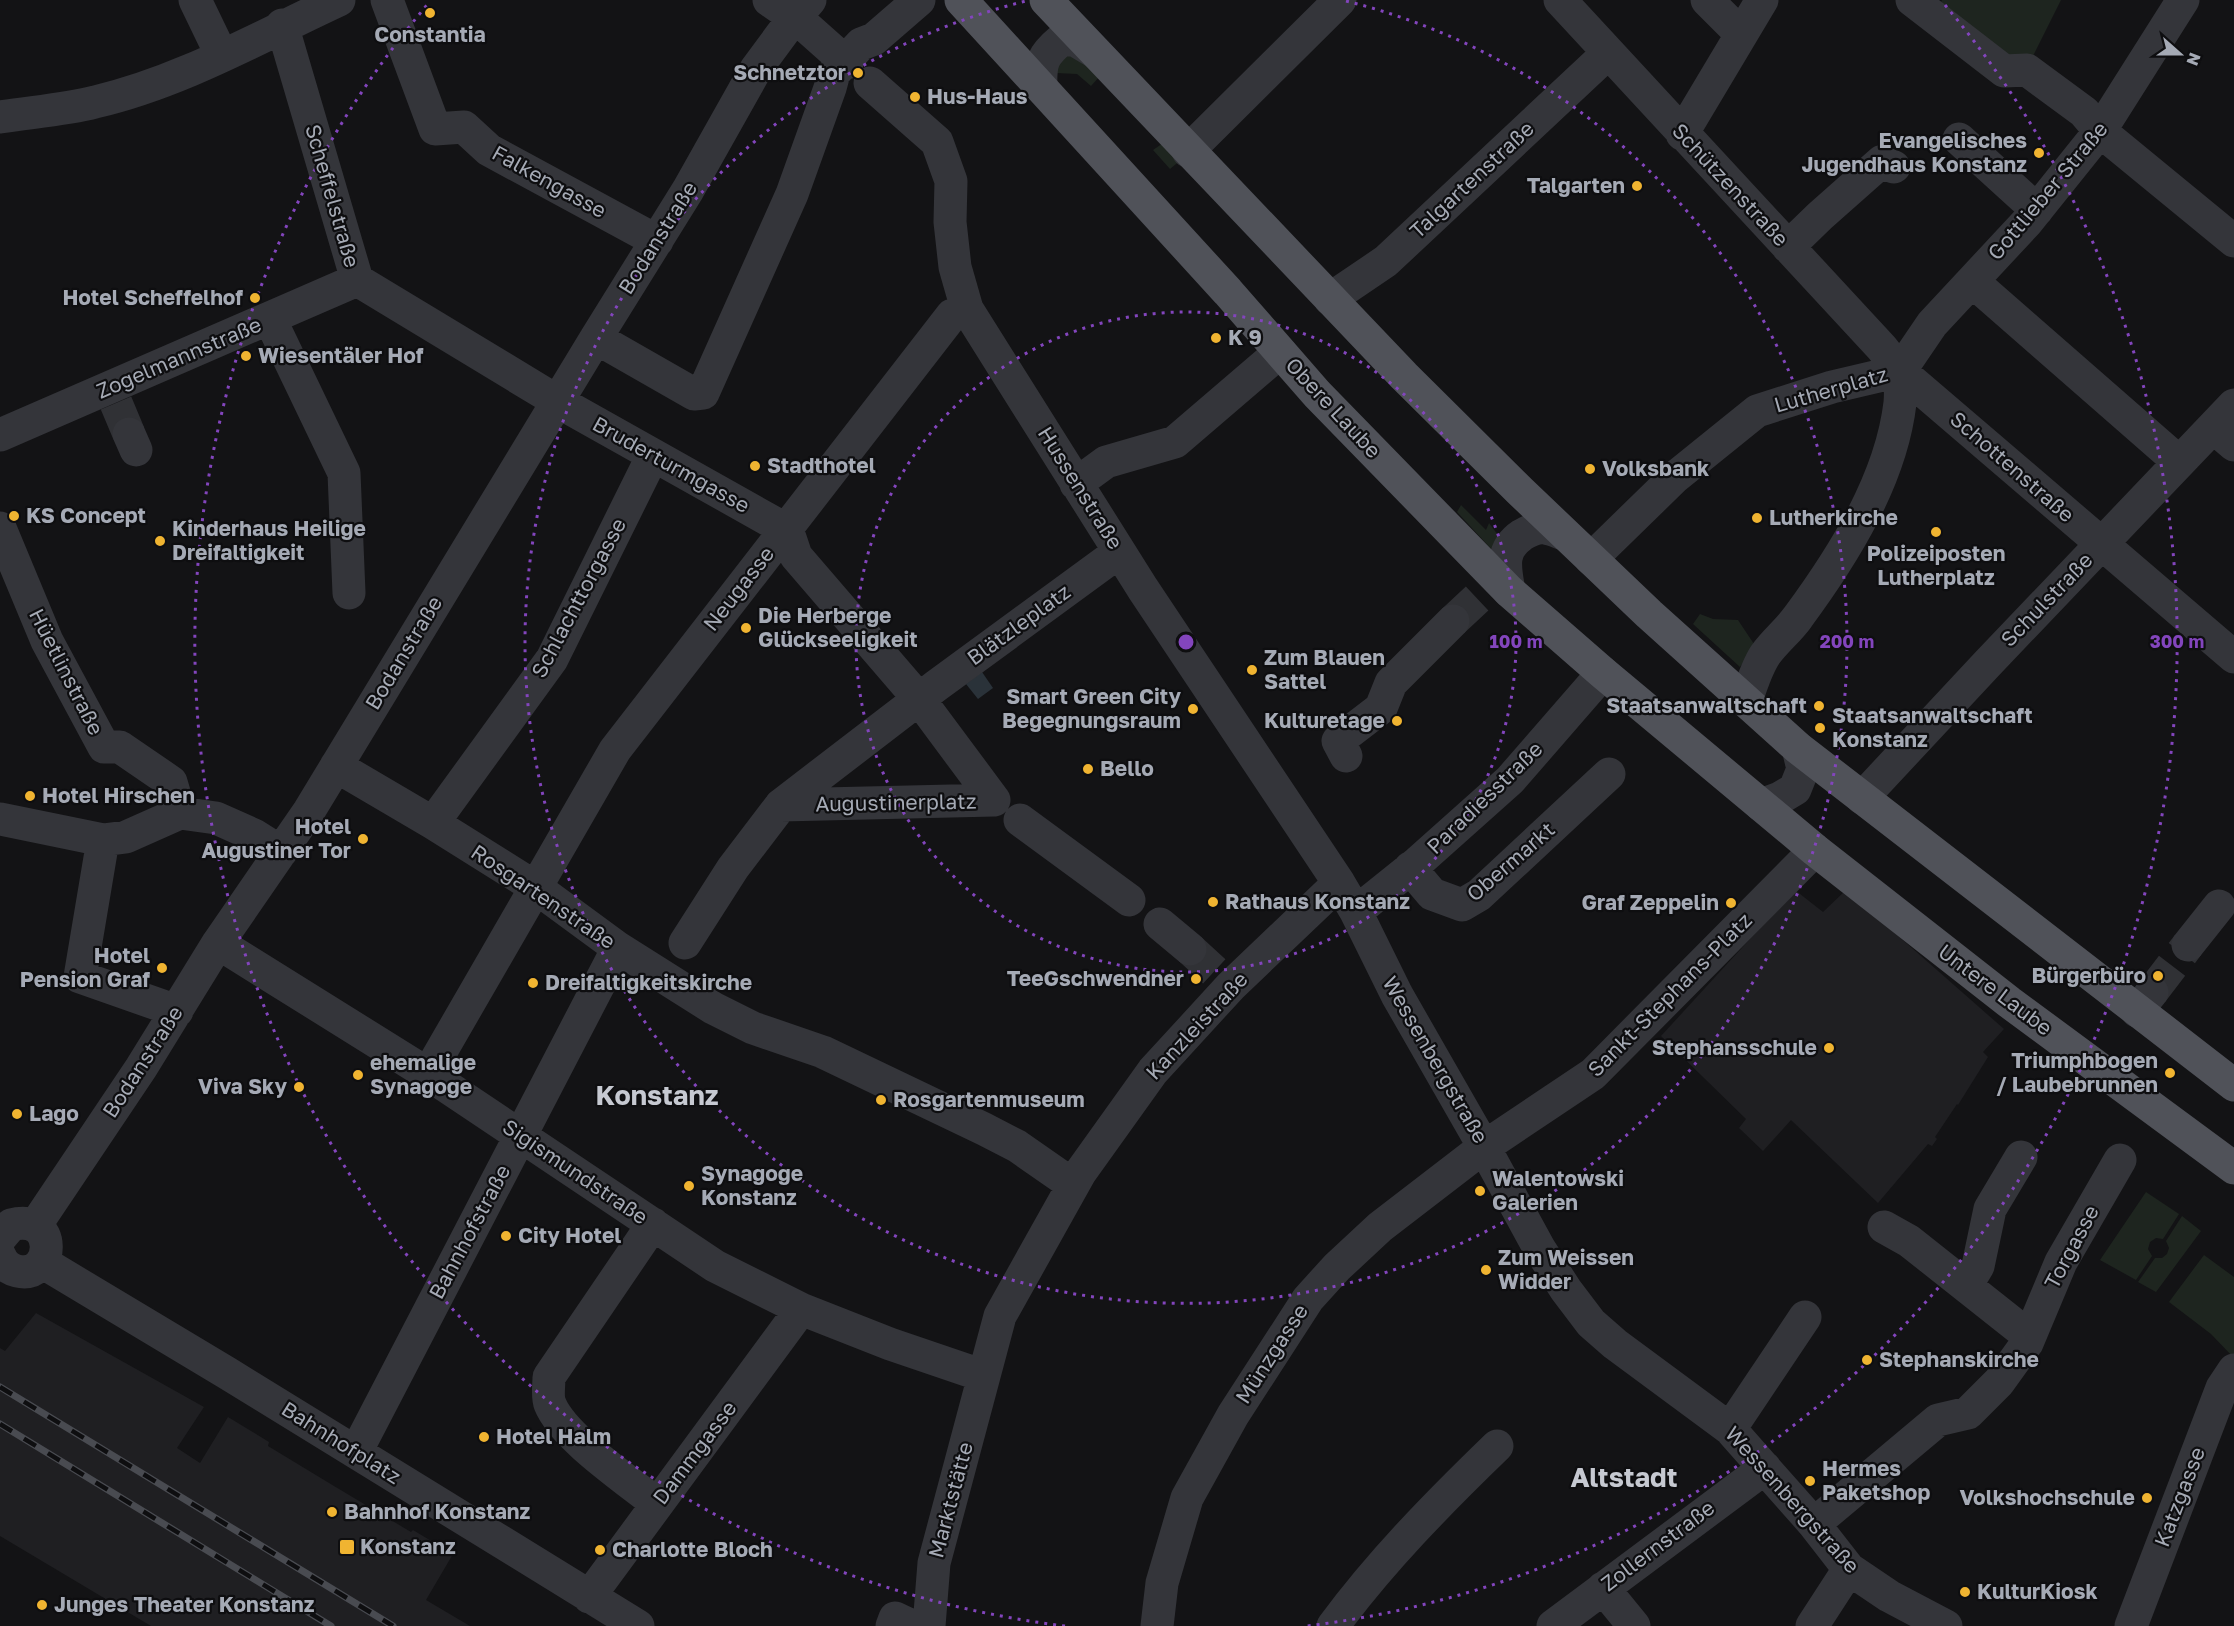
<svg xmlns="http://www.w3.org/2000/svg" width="2234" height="1626" viewBox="0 0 2234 1626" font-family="'Golos Text',sans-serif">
<rect width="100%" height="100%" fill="#131315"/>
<path fill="#1f1f22" d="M1795 890 1823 912 1846 890 2004 1029 1983 1052 1988 1057 1958 1105 1957 1104 1935 1137 1937 1139 1932 1146 1928 1144 1878 1203 1791 1120 1763 1151 1739 1128 1746 1119 1661 1036Z
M36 1313 204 1407 177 1448 200 1463 228 1417 269 1442 268 1446 334 1486 411 1532 413 1530 453 1554 426 1600 470 1626H151L0 1536V1348L5 1351Z"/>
<path fill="#1e251f" d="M1942 0H2061L2033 56 2006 60 1940 4Z
M1075 52 1100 76 1091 86 1077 74 1056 73 1054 59Z
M1166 141 1182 159 1170 169 1153 150Z
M1461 505 1486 530 1489 523 1501 539 1495 553 1457 512Z
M1700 614 1713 619 1738 620 1754 644 1753 649 1740 667 1693 624Z
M2146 1192 2179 1214 2163 1239 2156 1238 2150 1242 2148 1249 2152 1256 2136 1280 2100 1260Z
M2182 1216 2201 1231 2156 1292 2138 1282 2155 1258H2162L2167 1254 2169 1248 2166 1241Z
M2204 1255 2234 1277V1358L2211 1334 2169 1302Z"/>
<path fill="#2a3239" d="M982 672 993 688 978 699 966 684Z"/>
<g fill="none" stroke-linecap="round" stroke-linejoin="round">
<path stroke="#303135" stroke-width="33" stroke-dasharray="33 16" stroke-linecap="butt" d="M116 403 129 434
M1453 621 1483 593
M1190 949 1216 973
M2152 992 2188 945"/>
<path stroke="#34353a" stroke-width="33" d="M195 0 222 56
M387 0 435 129 464 127 489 150 657 241
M769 0 802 23 847 63
M1560 0 1882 348 1900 371 2234 657
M1707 0 1741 34
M1912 0 2004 71 2027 70 2084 112 2100 131 2234 241
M282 25 357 280 557 401 776 524 790 538 796 556 919 699 994 800
M870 83 937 142 951 181 950 222 955 267 967 309 1143 589 1339 883 1356 912 1397 995 1484 1147 1539 1248 1566 1290 1591 1323 1615 1344 1730 1429 1814 1524 1849 1569 1889 1596 1946 1626
M1041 87C1040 62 1043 55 1061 40H1075L1095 52
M0 117C31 112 64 110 95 102 181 82 259 37 339 0
M1682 134 1762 0
M1959 139 2037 210
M1188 151 1340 0
M1788 247 1820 216 1881 162 1894 167
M1972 281 2179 462
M1330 299 1386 261 1608 53
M270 319 344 473 349 593
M596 338 694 394 703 393 792 194 830 88 834 73 861 44 874 39 919 0
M1900 371 1932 324 2027 222 2100 131 2183 0
M2213 427 2234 445
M129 434 136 450
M0 435 357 280
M1076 484 1106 462 1175 442 1280 352
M0 528 47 641 104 747H120L171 782 180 813
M1591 559 1674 478 1757 411 1832 387 1900 371
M1509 591C1505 568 1500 550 1522 535 1529 531 1538 527 1545 528 1551 529 1558 532 1564 534
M1746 701C1751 686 1756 669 1765 655 1775 641 1789 630 1798 617 1843 556 1891 480 1900 403 1901 393 1900 382 1900 371
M1346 756 1338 741 1381 708 1391 683 1453 621
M336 766 433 823 535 887 618 948 713 1008 753 1028 823 1052 984 1129 1017 1146 1073 1185
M1862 798 1987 664 2234 405
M781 805 994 800
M1761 805 1780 798 1795 789 1803 769 1798 748
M0 819 103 840 126 837 180 813 216 818 254 835 281 852
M1020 820 1129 900
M433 823 552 659 653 455
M103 840 80 977 177 1011
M1410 868 1432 894 1462 905 1479 895 1609 774
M1356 912 1417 863 1510 780 1603 673
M1160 924 1190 949
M218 943 428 1074 715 1266 801 1309 890 1344 984 1376
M685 943 733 868 781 805 936 686 1119 552
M2188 945 2219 906
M2137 1011 2152 992
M428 1074 615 750 952 315 967 309
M653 1224 549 1377C549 1385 547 1397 550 1404 563 1437 629 1481 657 1504
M35 1226 141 1068 218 943 309 811 596 338 688 190 756 69 787 27 810 0
M1884 1227 1909 1241 2029 1336
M0 1238 11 1225C59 1212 55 1280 17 1271 9 1269 3 1264 0 1256
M42 1262 227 1373 638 1626
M1966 1286 1978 1266 1990 1209 2021 1157
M1730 1429 1805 1317
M356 1452 618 948
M1814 1524 1938 1420 1968 1413 1999 1382 2027 1343 2061 1262 2120 1160
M1603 1588 1634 1626
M589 1597 801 1309
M892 1626 895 1618 912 1626
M929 1626 934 1563 1000 1316 1080 1173 1153 1071 1231 986 1339 883
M1157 1626 1162 1583 1187 1498 1233 1415 1308 1299 1337 1267 1380 1227 1484 1147 1593 1074 1815 850
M1333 1626C1382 1560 1438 1503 1497 1446
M1553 1626 1765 1468
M1812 1626 1849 1569
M2131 1626 2222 1388 2234 1370"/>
<path stroke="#505259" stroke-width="33" d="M961 0 1228 292 1317 394 1509 591 1603 673 1815 850 2009 1002 2234 1168
M1046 0 1404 376 1520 491 1649 614 1798 748 2234 1085"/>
<g stroke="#494b51" stroke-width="7">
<path id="rail" d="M0 1387 393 1626
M0 1424 331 1626"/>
</g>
<use href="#rail" stroke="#0e0e10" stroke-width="4.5" stroke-dasharray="14" stroke-linecap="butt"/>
</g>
<g fill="none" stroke="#8345bd" stroke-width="3" stroke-dasharray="3 6">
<circle cx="1186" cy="642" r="330"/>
<path d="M1346 1A661 661 0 1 1 1026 1"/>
<path d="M1065 1626A991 991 0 0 1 427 5M1945 5A991 991 0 0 1 1307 1626"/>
</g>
<g fill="#f0b431" stroke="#0e0e10" stroke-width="2">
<circle cx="430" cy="13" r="6"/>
<circle cx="858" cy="73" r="6"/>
<circle cx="915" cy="97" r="6"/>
<circle cx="2039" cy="153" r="6"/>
<circle cx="1637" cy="186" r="6"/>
<circle cx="255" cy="298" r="6"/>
<circle cx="1216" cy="338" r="6"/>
<circle cx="246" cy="356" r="6"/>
<circle cx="755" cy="466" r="6"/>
<circle cx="1590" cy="469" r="6"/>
<circle cx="14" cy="516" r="6"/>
<circle cx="1757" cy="518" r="6"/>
<circle cx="1936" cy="532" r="6"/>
<circle cx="160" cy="541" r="6"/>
<circle cx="746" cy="628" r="6"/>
<circle cx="1252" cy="670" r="6"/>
<circle cx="1819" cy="706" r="6"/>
<circle cx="1193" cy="709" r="6"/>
<circle cx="1397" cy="721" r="6"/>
<circle cx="1820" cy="728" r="6"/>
<circle cx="1088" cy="769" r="6"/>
<circle cx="30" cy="796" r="6"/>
<circle cx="363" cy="839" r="6"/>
<circle cx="1213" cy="902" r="6"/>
<circle cx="1731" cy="903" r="6"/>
<circle cx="162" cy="968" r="6"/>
<circle cx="2158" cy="976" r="6"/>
<circle cx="1196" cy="979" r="6"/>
<circle cx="533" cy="983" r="6"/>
<circle cx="1829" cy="1048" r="6"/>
<circle cx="2170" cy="1073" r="6"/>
<circle cx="358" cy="1075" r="6"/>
<circle cx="299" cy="1087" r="6"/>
<circle cx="881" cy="1100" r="6"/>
<circle cx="17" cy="1114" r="6"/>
<circle cx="689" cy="1186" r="6"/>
<circle cx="1480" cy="1191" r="6"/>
<circle cx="506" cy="1236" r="6"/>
<circle cx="1486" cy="1270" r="6"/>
<circle cx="1867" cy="1360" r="6"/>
<circle cx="484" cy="1437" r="6"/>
<circle cx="1810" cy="1481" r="6"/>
<circle cx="2147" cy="1498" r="6"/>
<circle cx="332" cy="1512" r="6"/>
<rect x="339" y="1539" width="16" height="16" rx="3"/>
<circle cx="600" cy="1550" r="6"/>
<circle cx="1965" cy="1592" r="6"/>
<circle cx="42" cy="1605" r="6"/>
</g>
<g text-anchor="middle" stroke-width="4.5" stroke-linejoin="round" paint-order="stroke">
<g font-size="21" font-weight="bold" fill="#a5aab5" stroke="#0e0e10" text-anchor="start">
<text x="430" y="42" text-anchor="middle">Constantia</text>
<text x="846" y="80" text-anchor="end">Schnetztor</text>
<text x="927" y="104">Hus-Haus</text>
<text x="2027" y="148" text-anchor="end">Evangelisches<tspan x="2027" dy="24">Jugendhaus Konstanz</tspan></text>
<text x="1625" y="193" text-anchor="end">Talgarten</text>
<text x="243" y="305" text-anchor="end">Hotel Scheffelhof</text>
<text x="1228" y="345">K 9</text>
<text x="258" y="363">Wiesentäler Hof</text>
<text x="767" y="473">Stadthotel</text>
<text x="1602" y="476">Volksbank</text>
<text x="26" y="523">KS Concept</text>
<text x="1769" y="525">Lutherkirche</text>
<text x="172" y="536">Kinderhaus Heilige<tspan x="172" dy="24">Dreifaltigkeit</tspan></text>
<text x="1936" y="561" text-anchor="middle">Polizeiposten<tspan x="1936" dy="24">Lutherplatz</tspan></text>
<text x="758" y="623">Die Herberge<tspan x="758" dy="24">Glückseeligkeit</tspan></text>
<text x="1264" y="665">Zum Blauen<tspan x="1264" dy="24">Sattel</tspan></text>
<text x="1181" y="704" text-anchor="end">Smart Green City<tspan x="1181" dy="24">Begegnungsraum</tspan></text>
<text x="1807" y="713" text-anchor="end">Staatsanwaltschaft</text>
<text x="1832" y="723">Staatsanwaltschaft<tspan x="1832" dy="24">Konstanz</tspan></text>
<text x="1385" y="728" text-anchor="end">Kulturetage</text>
<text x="1100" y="776">Bello</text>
<text x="42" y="803">Hotel Hirschen</text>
<text x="351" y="834" text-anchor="end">Hotel<tspan x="351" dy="24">Augustiner Tor</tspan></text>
<text x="1225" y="909">Rathaus Konstanz</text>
<text x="1719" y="910" text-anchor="end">Graf Zeppelin</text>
<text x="150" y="963" text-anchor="end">Hotel<tspan x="150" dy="24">Pension Graf</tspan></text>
<text x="2146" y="983" text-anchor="end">Bürgerbüro</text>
<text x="1184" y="986" text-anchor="end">TeeGschwendner</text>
<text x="545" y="990">Dreifaltigkeitskirche</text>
<text x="1817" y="1055" text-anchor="end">Stephansschule</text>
<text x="2158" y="1068" text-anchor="end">Triumphbogen<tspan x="2158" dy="24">/ Laubebrunnen</tspan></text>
<text x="370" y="1070">ehemalige<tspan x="370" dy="24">Synagoge</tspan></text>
<text x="287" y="1094" text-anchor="end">Viva Sky</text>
<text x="893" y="1107">Rosgartenmuseum</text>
<text x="29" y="1121">Lago</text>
<text x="701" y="1181">Synagoge<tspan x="701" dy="24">Konstanz</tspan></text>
<text x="1492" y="1186">Walentowski<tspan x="1492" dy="24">Galerien</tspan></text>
<text x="518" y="1243">City Hotel</text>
<text x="1498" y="1265">Zum Weissen<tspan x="1498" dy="24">Widder</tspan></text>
<text x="1879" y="1367">Stephanskirche</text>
<text x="496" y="1444">Hotel Halm</text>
<text x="1822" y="1476">Hermes<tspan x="1822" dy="24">Paketshop</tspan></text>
<text x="2135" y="1505" text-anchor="end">Volkshochschule</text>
<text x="344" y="1519">Bahnhof Konstanz</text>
<text x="360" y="1554">Konstanz</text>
<text x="612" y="1557">Charlotte Bloch</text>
<text x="1977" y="1599">KulturKiosk</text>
<text x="54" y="1612">Junges Theater Konstanz</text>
</g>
<g font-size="21" fill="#a5aab5" stroke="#0e0e10">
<text transform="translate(1472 180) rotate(-43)" y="7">Talgartenstraße</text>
<text transform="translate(549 182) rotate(29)" y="7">Falkengasse</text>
<text transform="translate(1730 185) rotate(47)" y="7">Schützenstraße</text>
<text transform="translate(2048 191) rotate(-50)" y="7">Gottlieber Straße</text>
<text transform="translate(332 196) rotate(74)" y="7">Scheffelstraße</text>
<text transform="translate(658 238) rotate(-58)" y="7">Bodanstraße</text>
<text transform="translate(179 358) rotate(-23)" y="7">Zogelmannstraße</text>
<text transform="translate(1831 390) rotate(-16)" y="7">Lutherplatz</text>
<text transform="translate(1333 408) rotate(47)" y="7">Obere Laube</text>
<text transform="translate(671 465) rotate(29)" y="7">Bruderturmgasse</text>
<text transform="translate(2012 467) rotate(41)" y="7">Schottenstraße</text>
<text transform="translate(1080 488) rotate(58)" y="7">Hussenstraße</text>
<text transform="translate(739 589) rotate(-52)" y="7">Neugasse</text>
<text transform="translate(579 598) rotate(-62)" y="7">Schlachttorgasse</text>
<text transform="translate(2047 600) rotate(-46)" y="7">Schulstraße</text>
<text transform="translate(1019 625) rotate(-36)" y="7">Blätzleplatz</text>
<text transform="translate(404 653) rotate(-59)" y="7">Bodanstraße</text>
<text transform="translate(66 672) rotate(63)" y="7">Hüetlinstraße</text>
<text transform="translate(1485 798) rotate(-44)" y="7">Paradiesstraße</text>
<text transform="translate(896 803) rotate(-1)" y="7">Augustinerplatz</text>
<text transform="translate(1511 862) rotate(-41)" y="7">Obermarkt</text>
<text transform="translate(543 897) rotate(34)" y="7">Rosgartenstraße</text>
<text transform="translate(1995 990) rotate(37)" y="7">Untere Laube</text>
<text transform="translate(1670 995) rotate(-45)" y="7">Sankt-Stephans-Platz</text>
<text transform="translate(1197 1026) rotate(-47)" y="7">Kanzleistraße</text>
<text transform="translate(1435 1060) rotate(60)" y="7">Wessenbergstraße</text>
<text transform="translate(143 1062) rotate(-57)" y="7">Bodanstraße</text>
<text transform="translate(575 1172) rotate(34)" y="7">Sigismundstraße</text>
<text transform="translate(470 1232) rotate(-62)" y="7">Bahnhofstraße</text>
<text transform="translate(2072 1247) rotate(-62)" y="7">Torgasse</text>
<text transform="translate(1272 1354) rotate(-57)" y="7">Münzgasse</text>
<text transform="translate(341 1443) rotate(32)" y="7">Bahnhofplatz</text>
<text transform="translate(695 1453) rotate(-53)" y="7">Dammgasse</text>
<text transform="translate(2180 1497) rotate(-69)" y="7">Katzgasse</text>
<text transform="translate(951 1500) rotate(-75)" y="7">Marktstätte</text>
<text transform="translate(1792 1500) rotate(48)" y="7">Wessenbergstraße</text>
<text transform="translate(1658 1546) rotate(-37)" y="7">Zollernstraße</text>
</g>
<g font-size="27" font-weight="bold" fill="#c6c9d1" stroke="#0e0e10">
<text x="657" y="1105">Konstanz</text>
<text x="1624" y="1487">Altstadt</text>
</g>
</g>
<circle cx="1186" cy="642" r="9" fill="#8345bd" stroke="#0e0e10" stroke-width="3"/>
<g font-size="18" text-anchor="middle" font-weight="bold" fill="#8345bd" stroke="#0e0e10" stroke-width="4.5" stroke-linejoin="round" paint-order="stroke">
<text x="1516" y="648">100 m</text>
<text x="1847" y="648">200 m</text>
<text x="2177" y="648">300 m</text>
</g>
<g transform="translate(2180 54) rotate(111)" stroke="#0e0e10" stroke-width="4.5" paint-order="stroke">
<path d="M0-4.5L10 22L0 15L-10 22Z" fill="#a5aab5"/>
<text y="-9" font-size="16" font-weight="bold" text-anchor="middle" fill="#a5aab5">N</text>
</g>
</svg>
